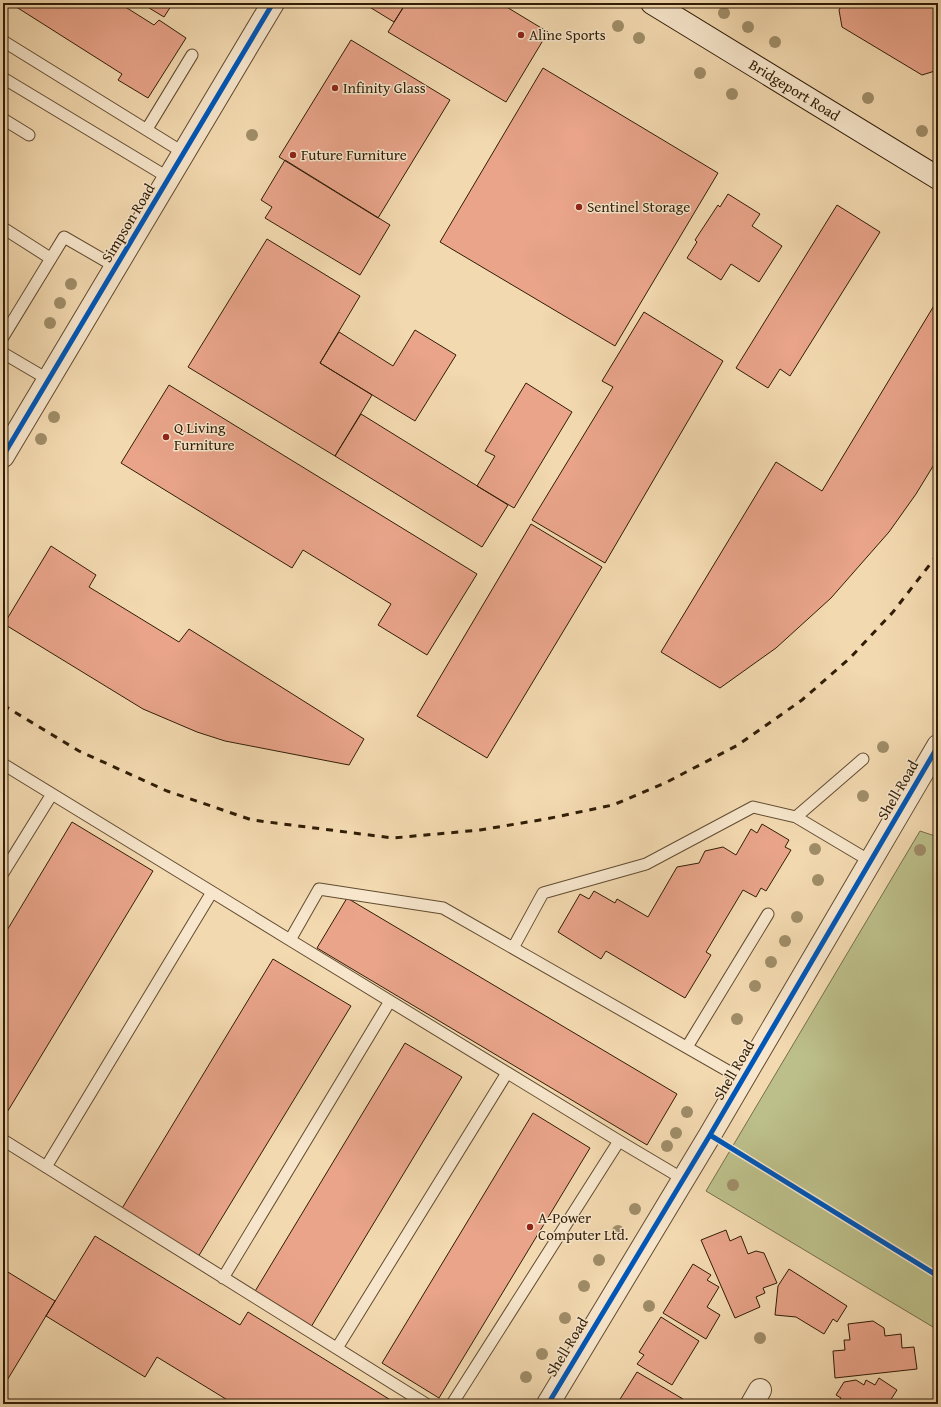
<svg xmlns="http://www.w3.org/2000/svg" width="941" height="1407" viewBox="0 0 941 1407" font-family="'Gentium Book Plus',serif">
<rect width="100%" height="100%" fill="#f3d9b0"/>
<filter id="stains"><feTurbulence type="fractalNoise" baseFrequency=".005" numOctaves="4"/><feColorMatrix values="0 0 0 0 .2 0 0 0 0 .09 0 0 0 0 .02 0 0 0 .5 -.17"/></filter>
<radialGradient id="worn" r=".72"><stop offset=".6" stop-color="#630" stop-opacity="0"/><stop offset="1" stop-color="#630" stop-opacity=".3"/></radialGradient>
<path fill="#bcbf8a" stroke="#766e48" d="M920 831 938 837V1330L706 1191Z"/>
<path fill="#e9a48a" stroke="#311d06" d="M10 3H119L154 25 159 20 186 38 148 98 118 80 122 74Z
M141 3H173L164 17Z
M363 3H406L394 22Z
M406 3H500L548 32 506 102 388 32Z
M843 3H938V70L922 75 842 27 839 10Z
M351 40 450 100 378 218 279 157Z
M543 68 718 173 615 346 440 242Z
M285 160 390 225 360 275 265 218 272 207 261 200Z
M728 194 760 214 752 226 782 246 759 282 731 264 721 280 687 258 697 242 695 240 718 205 720 207Z
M837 205 880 232 790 376 780 369 768 388 736 368Z
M267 239 360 296 320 363 372 395 335 456 188 367Z
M938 299V458L916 494 889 532 831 598 776 648 720 688 661 652 776 462 822 491Z
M644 312 723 361 605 563 532 520 613 387 602 381Z
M415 330 456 355 415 421 320 363 339 332 393 366Z
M526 383 572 412 514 508 477 486 495 456 485 451Z
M169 385 477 574 427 655 378 625 391 604 303 550 292 568 121 463Z
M361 414 508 505 482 547 335 456Z
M531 524 602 567 487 758 417 716Z
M51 546 96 575 89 587 179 642 189 629 364 739 349 765 225 741 197 732 143 709 4 624Z
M72 822 153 871 3 1119V937Z
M762 824 789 840 785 847 791 850 766 891 761 888 756 897 743 890 706 952 711 955 685 998 606 951 601 959 558 932 580 894 589 899 594 891 615 903 617 899 648 917 677 867 699 863 705 851 723 847 736 855 751 829 757 833Z
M347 898 677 1094 647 1145 317 948Z
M273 959 351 1006 198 1257 121 1210Z
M405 1043 462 1077 311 1327 254 1293Z
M533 1113 590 1148 439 1398 382 1363Z
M726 1230 730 1241 741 1236 748 1254 756 1251 764 1253 777 1283 763 1288 765 1293 756 1297 760 1307 735 1318 701 1240Z
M95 1236 240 1325 248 1312 397 1404H234L157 1357 145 1377 46 1316Z
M693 1264 711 1275 707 1280 719 1287 707 1307 720 1315 706 1339 663 1313Z
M3 1269 55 1301 3 1387Z
M789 1269 847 1306 837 1322 833 1319 824 1334 796 1317 775 1315 778 1286Z
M661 1317 699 1341 672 1385 637 1364 644 1355 639 1352Z
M873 1321 884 1328 885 1336 901 1334 902 1348 914 1347 917 1369 835 1378 833 1351 845 1350 844 1340H850L848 1324Z
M637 1372 683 1399 680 1404H617Z
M879 1378 897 1390 888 1404H837L841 1398 836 1395 844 1382 856 1380 864 1385 866 1380 875 1385Z"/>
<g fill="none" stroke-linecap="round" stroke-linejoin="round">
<g stroke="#624c30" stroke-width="13">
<path id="service" d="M3 41 184 153
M3 78 169 178
M3 119 29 135
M147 129 192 55
M3 228 50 258
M3 337 64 237 116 267
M3 353 49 380
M863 759 796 817 870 861
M3 764 212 892 46 1167
M3 873 52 794
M212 892 290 940
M513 948 543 893 646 864 753 807 796 817
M687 1047 768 914
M3 1140 426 1404
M619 1141 683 1179
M223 1278 390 1001
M337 1348 507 1073
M452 1404 619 1141 290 940 319 889 443 908 742 1079"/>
</g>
<g stroke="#624c30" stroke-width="24">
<path id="minor" d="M3 456 273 3
M752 1404 760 1390"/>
</g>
<g stroke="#624c30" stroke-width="24">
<path id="tertiary" d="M548 1404 710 1135 938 746"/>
</g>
<g stroke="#311d06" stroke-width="24">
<g id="secondary">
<path id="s1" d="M652 3 938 178"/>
</g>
</g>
<use href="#service" stroke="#f7e6cc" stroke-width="11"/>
<use href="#minor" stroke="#f7e6cc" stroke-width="22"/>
<use href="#tertiary" stroke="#f7e6cc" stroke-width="22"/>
<use href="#secondary" stroke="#f7e6cc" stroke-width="22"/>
<path stroke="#311d06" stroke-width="3" stroke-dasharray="7 7" stroke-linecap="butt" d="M3 705 79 751 167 791 252 820 393 838 480 830 546 819 613 805 667 782 738 745 802 700 850 658 893 612 938 554"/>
<g stroke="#f7e6cc" stroke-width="8">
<path id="cycleway" d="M3 456 273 3
M710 1135 938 1276
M548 1404 710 1135 938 746"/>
</g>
<use href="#cycleway" stroke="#0057b8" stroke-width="5"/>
</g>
<g fill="#9f8d68">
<circle cx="724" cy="13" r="6"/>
<circle cx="618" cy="26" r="6"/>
<circle cx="748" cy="27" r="6"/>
<circle cx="639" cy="38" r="6"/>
<circle cx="775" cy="42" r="6"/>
<circle cx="700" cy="73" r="6"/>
<circle cx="732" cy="94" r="6"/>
<circle cx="868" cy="98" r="6"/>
<circle cx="922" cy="131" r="6"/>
<circle cx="252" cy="135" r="6"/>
<circle cx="71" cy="284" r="6"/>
<circle cx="60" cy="303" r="6"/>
<circle cx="50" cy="323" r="6"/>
<circle cx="54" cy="417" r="6"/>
<circle cx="41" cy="439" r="6"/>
<circle cx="883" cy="747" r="6"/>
<circle cx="863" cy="796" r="6"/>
<circle cx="815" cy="849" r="6"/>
<circle cx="920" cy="850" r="6"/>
<circle cx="818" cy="880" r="6"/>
<circle cx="797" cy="917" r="6"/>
<circle cx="785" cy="941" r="6"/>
<circle cx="771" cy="962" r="6"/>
<circle cx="755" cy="986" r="6"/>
<circle cx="737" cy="1019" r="6"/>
<circle cx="687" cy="1112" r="6"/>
<circle cx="676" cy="1133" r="6"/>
<circle cx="667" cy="1146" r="6"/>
<circle cx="733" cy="1185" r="6"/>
<circle cx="635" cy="1209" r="6"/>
<circle cx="618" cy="1231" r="6"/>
<circle cx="599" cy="1260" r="6"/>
<circle cx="584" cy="1286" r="6"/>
<circle cx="649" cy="1306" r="6"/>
<circle cx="565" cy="1318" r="6"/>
<circle cx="760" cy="1338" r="6"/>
<circle cx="542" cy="1354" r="6"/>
<circle cx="526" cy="1377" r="6"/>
</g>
<g fill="#8f2418" stroke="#f7e6cc" stroke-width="1.5">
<circle cx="521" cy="35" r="4"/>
<circle cx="335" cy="88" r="4"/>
<circle cx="293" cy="155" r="4"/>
<circle cx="579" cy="207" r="4"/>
<circle cx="166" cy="437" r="4"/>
<circle cx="530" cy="1227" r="4"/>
</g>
<g text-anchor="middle" stroke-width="3" stroke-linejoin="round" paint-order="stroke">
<g font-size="15" fill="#311d06" stroke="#f7e6cc" text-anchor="start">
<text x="529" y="40">Aline Sports</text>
<text x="343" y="93">Infinity Glass</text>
<text x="301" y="160">Future Furniture</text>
<text x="587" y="212">Sentinel Storage</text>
<text x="174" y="433">Q Living<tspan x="174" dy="17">Furniture</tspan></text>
<text x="538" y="1223">A-Power<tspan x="538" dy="17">Computer Ltd.</tspan></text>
</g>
<g font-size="15" fill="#311d06" stroke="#f7e6cc">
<text dy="5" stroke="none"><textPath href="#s1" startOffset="167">Bridgeport Road</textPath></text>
<text transform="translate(128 223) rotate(-59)" y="5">Simpson Road</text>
<text transform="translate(898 790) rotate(-60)" y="5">Shell Road</text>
<text transform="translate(734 1070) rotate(-60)" y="5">Shell Road</text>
<text transform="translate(567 1347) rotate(-59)" y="5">Shell Road</text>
</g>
</g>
<rect width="941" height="1407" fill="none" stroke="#f3d9b0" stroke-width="16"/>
<rect x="4" y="4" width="933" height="1399" fill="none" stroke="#311d06" stroke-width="2"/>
<rect x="8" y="8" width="925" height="1391" fill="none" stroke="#311d06"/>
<rect width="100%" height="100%" filter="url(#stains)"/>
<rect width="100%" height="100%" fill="url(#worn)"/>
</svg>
